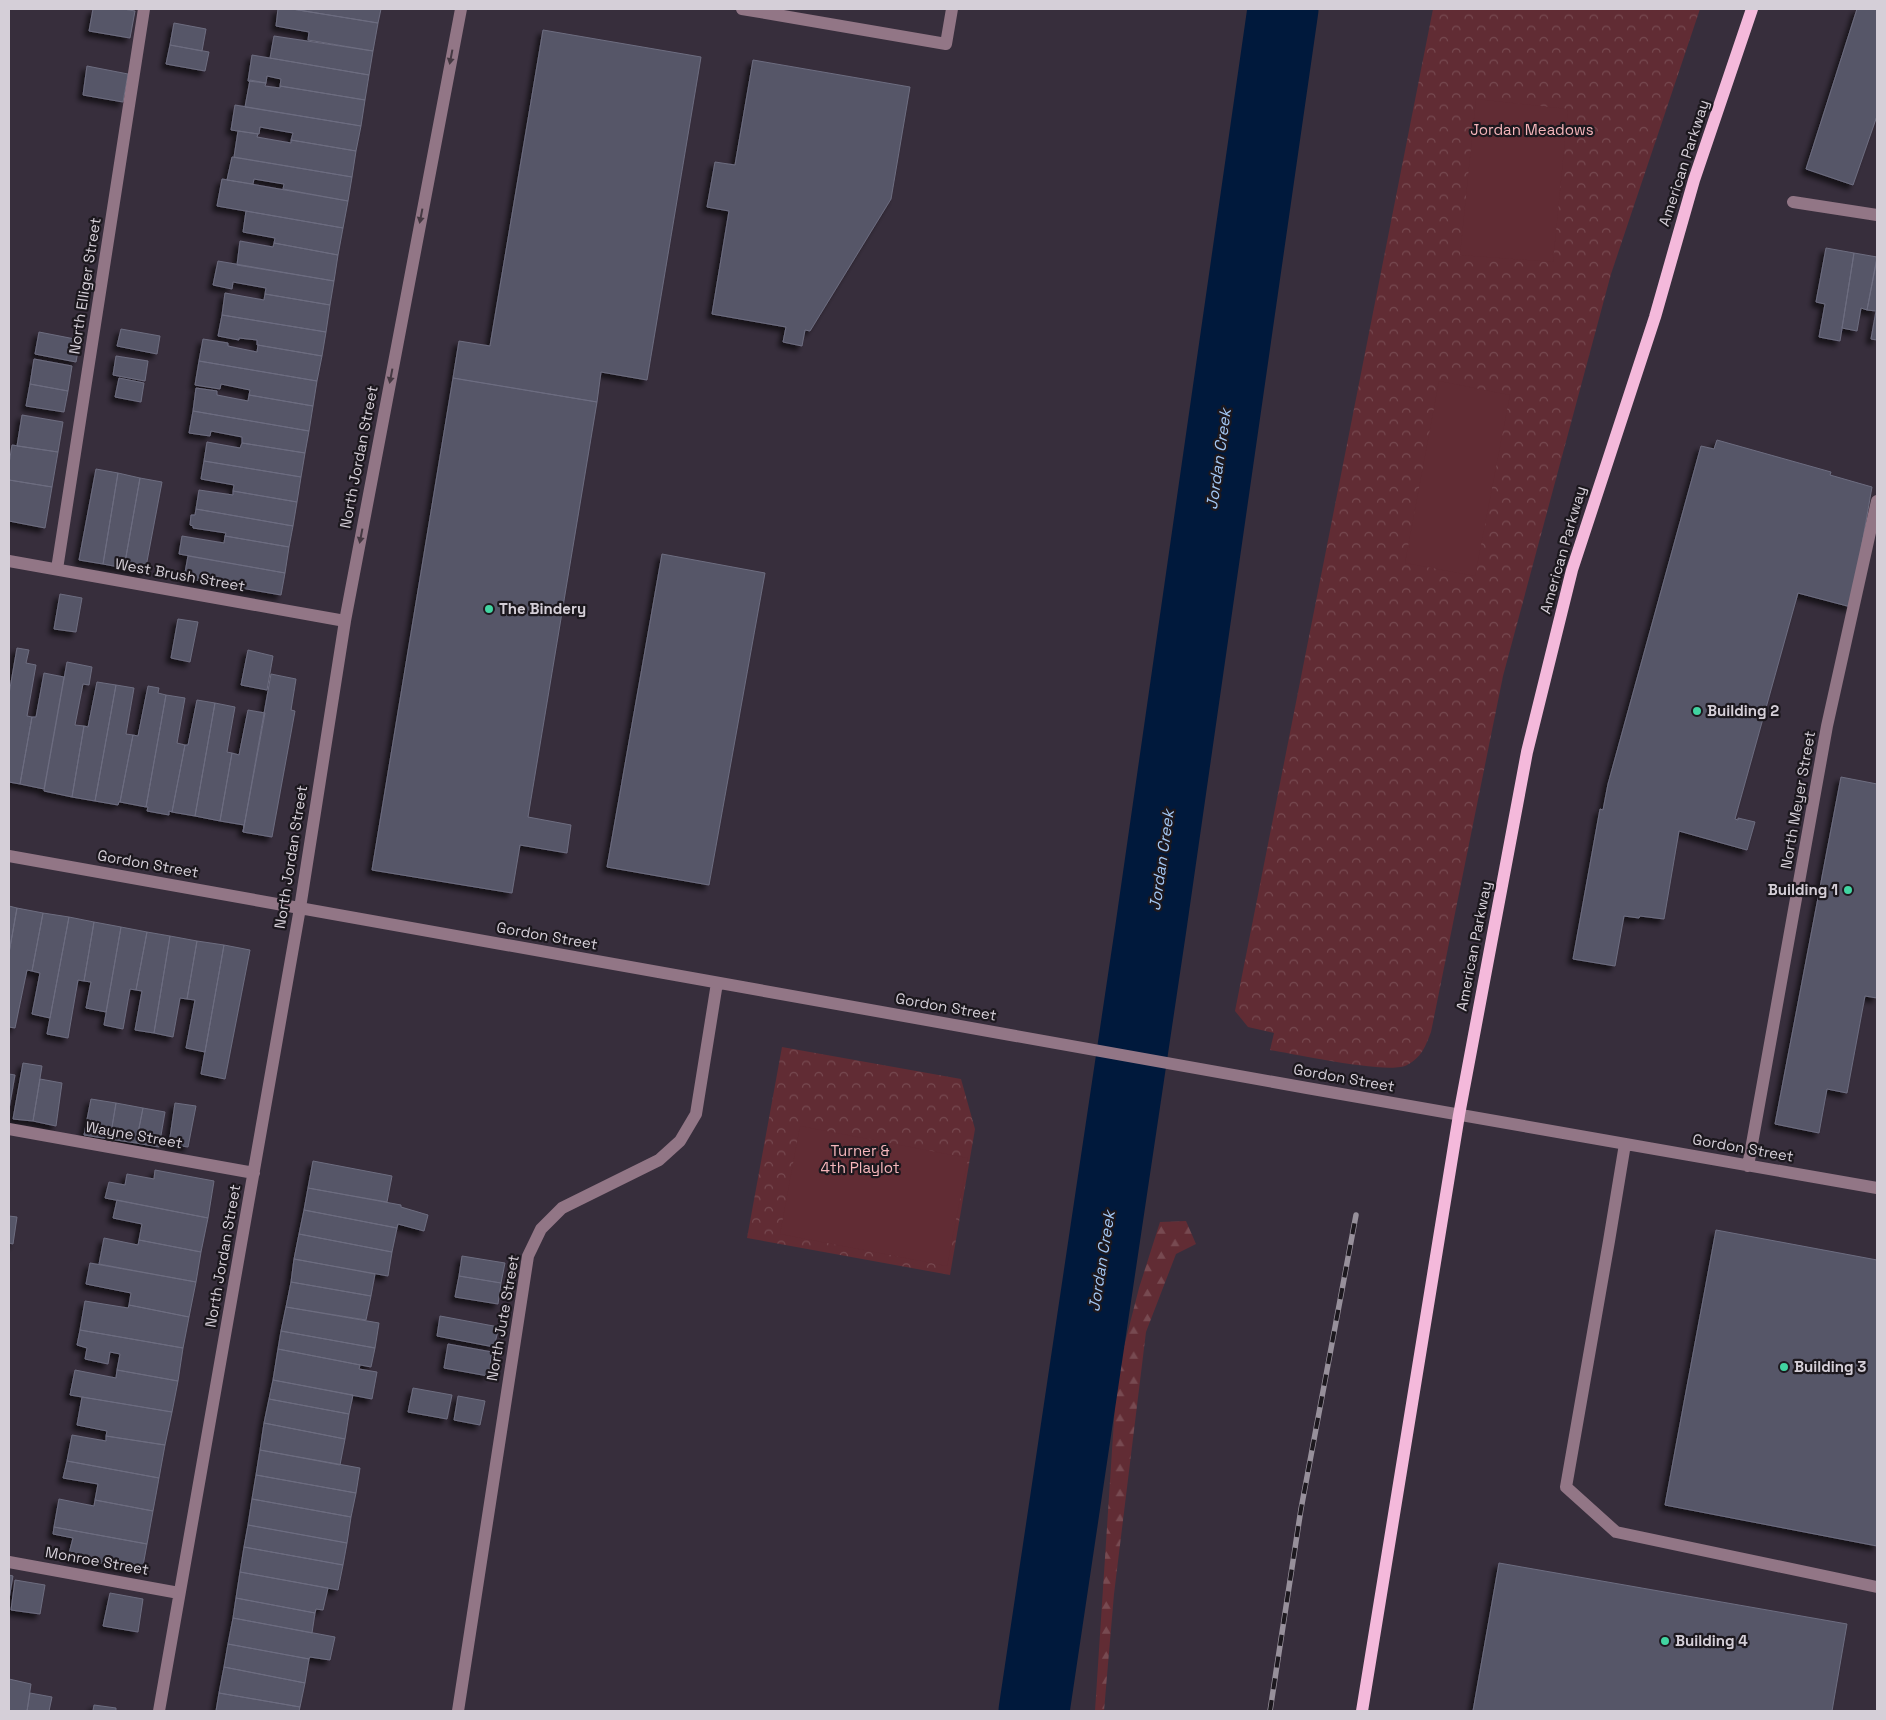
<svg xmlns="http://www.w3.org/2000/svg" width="1886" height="1720" viewBox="0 0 1886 1720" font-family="'Space Grotesk',sans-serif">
<defs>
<pattern id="forest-firs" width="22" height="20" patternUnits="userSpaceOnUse" patternTransform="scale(1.25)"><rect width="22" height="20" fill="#612c34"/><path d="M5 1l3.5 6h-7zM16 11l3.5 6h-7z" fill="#774a51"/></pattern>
<pattern id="park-crowns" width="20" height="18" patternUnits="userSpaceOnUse" patternTransform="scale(1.25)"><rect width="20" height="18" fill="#612c34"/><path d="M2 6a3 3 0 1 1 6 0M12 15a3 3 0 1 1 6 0" fill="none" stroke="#774a51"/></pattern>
<filter id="shadow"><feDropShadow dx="-4.5" dy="4.5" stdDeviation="2.5" flood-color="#0009"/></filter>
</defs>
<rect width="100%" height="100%" fill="#372e3c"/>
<path fill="url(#forest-firs)" d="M1186 1221 1196 1244 1176 1254 1146 1332 1114 1594 1104 1711H1095L1117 1374 1139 1288 1160 1222Z"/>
<path fill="url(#park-crowns)" d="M1433 9H1700L1611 274 1503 676 1431 1032C1425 1047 1422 1057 1407 1065 1390 1075 1295 1054 1270 1050L1274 1033 1248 1027 1235 1011Z
M782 1047 961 1079 975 1129 950 1275 747 1238Z"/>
<path fill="#612c34" d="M1476 99 1568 109 1553 262 1460 255Z
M1439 381 1510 395 1475 576 1405 563Z
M800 1126 968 1158 947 1266 780 1234Z"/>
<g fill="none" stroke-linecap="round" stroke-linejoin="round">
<path stroke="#00193c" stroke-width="71" d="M1034 1711 1151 927 1283 9"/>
</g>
<path fill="#565668" stroke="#6d6d80" filter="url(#shadow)" d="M93 9H123L135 11 130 38 89 31Z
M278 9H292L378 23 373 51 308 40 309 32 276 26Z
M292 9H381L378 23Z
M1857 9H1877V116L1853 185 1806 169Z
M174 23 206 29 202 51 170 45Z
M543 30 701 57 647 380 601 372 597 402 453 378 459 341 490 346Z
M274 36 373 51 369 75 270 58Z
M170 45 209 52 205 71 166 64Z
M252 55 369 75 365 100 280 86 281 79 267 76 266 83 248 81Z
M753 60 910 87 891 199 810 331 805 330 802 346 783 342 786 327 712 314 729 211 707 207 715 162 735 165Z
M87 66 128 74 123 102 83 95Z
M250 80 266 83 265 86 280 88V86L365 100 361 126 245 107Z
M235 105 361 126 356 151 291 140 293 133 260 127 259 134 231 130Z
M238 131 258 134 257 137 291 143V140L356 151 352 177 234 157Z
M232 157 352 177 348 201 283 189 284 184 254 179 253 184 227 180Z
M222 179 348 201 343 228 217 206Z
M246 211 343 228 338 255 274 243 275 238 243 232Z
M240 241 273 247 274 243 338 255 334 281 237 265Z
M1826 248 1854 253 1840 341 1819 337 1825 304 1816 302Z
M1854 253 1877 257 1867 310 1861 308 1857 331 1842 328Z
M1877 259V340L1871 339 1876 311 1867 310Z
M218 261 334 281 330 305 265 294 266 288 233 282 232 289 213 285Z
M225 293 264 300 265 294 330 305 326 332 222 315Z
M222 315 326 332 322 356 257 345V340L239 338V340L218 336Z
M121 329 160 336 157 354 117 346Z
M39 332 80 340 76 362 35 354Z
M203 339 228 343V346L257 352 258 345 322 356 317 381 199 361Z
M116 356 148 361 145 381 113 375Z
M34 359 72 366 68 391 30 384Z
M199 361 317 381 313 406 249 395 250 390 221 384 220 389 195 385Z
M119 378 144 383 141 402 115 397Z
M453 378 597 402 528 817 571 825 567 853 520 845 512 893 372 870Z
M30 384 68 391 64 412 26 406Z
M196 388 217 391V395L248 401 249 395 313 406 309 431 193 411Z
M193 411 309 431 305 453 242 443V437L211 431 210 436 189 433Z
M22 415 63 422 58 452 17 446Z
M1717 440 1831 472 1830 475 1872 487 1851 607 1798 593 1735 819 1738 820V818L1755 822 1747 850 1679 831 1664 919 1640 916 1639 918 1624 916 1615 966 1573 959 1600 809 1603 810 1608 784 1701 446 1714 449Z
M207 442 240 448 242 443 305 453 301 477 204 461Z
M12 445 58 452 52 487 9 480V464Z
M204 461 301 477 297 502 233 491 234 485 201 479Z
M96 469 118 473 103 564 79 560Z
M118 473 140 478 124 568 103 564Z
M140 478 162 482 145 572 124 568Z
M9 480 52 487 45 528 9 521Z
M199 490 233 495V491L297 502 293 526 196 509Z
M196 509 293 526 289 547 225 536 226 533 193 528V526L190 525 191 515H195Z
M182 536 224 543 225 536 289 547 285 573 179 554Z
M662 554 765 573 709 885 607 867Z
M188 556 285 573 281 595 184 578Z
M60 594 82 598 76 632 54 629Z
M178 619 198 622 190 662 171 658Z
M17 648 29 650 26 663 36 665 27 716 32 717 20 784 9 782V694Z
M248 650 273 656 267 690 241 685Z
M67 662 92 667 89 685 83 684 75 725 84 726 72 797 44 791Z
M44 673 64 677 44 789 20 784 32 717H36Z
M271 674 296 679 291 710 295 711 272 837 243 832Z
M97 682 116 685 95 801 72 797 84 726 88 727Z
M116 685 134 688 126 734 133 735 120 802H119L118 805 95 801Z
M148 686 159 688 158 693 166 695 146 807 120 802 133 735 138 736Z
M166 695 185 698 177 743 185 745 172 812 169 811V815L147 811 148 807H146Z
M197 700 215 703 195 816 172 812 185 745H188Z
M215 703 235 707 227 752 232 753 220 821 195 816Z
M248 710 265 713 243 832 244 825 220 821 232 753 239 755Z
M1841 777 1877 784V998L1865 996 1847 1093 1827 1089 1819 1133 1775 1124Z
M9 906 17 908 9 953Z
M17 908 43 913 32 971 27 970 15 1028 9 1027V953Z
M43 913 69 917 50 1018 32 1014 40 973 32 971Z
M69 917 94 922 84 981 78 980 68 1038 47 1034Z
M94 922 121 927 106 1012 86 1008 91 982 84 981Z
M121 927 147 932 136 990 130 989 123 1029 104 1025Z
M147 932 170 936 154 1033 135 1030 142 991 136 990Z
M170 936 197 941 187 999 180 998 173 1037 154 1033Z
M197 941 224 945 205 1052 186 1048 195 1000 187 999Z
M224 945 250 950 225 1079 201 1074Z
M23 1063 42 1066 33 1121 13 1119Z
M9 1074 15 1075 9 1109Z
M40 1079 62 1083 56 1126 33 1121Z
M91 1099 116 1103 110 1139 84 1135Z
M116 1103 143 1108 136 1143 110 1139Z
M175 1103 196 1106 188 1147 169 1144Z
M143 1108 165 1112 159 1147 136 1143Z
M313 1161 392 1176 387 1202 308 1188Z
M155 1170 214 1181 208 1218 105 1198 109 1182 125 1185 127 1174 154 1179Z
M308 1188 401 1205V1207L428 1215 424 1231 398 1224 397 1228 304 1210Z
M117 1200 208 1218 201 1252 139 1240 142 1224 113 1218Z
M304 1210 397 1228 392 1252 299 1234Z
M9 1216 17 1217 13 1244 9 1243Z
M1716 1230 1877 1260V1546L1665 1505Z
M299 1234 392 1252 388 1276 294 1259Z
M104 1238 138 1245 139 1240 201 1252 196 1282 99 1264Z
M462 1256 505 1263 501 1283 459 1276Z
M294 1259 375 1274 371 1296 291 1282Z
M90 1263 196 1282 189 1317 129 1305 131 1293 86 1284Z
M459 1276 501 1283 498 1304 455 1297Z
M291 1282 371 1296 366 1320 286 1307Z
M85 1301 128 1308 129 1305 189 1317 183 1348 80 1330Z
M286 1307 379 1323 375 1348 281 1331Z
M440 1316 499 1327 494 1347 437 1336Z
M80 1330 183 1348 178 1381 117 1370 120 1354 110 1352 108 1364 85 1359 87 1348 77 1345Z
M281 1331 375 1348 371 1367 278 1349Z
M448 1344 492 1352 488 1376 444 1368Z
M278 1349 360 1365 359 1369 377 1372 372 1399 273 1380Z
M75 1370 116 1378 117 1370 178 1381 172 1412 70 1395Z
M273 1380 353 1395 349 1414 269 1399Z
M413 1388 452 1395 447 1419 408 1412Z
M458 1396 485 1401 480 1425 454 1420Z
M82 1397 172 1412 165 1445 106 1436 107 1431 77 1425Z
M269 1399 349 1414 345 1439 264 1423Z
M264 1423 345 1439 340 1465 260 1450Z
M72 1435 106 1441V1436L165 1445 159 1478 67 1461Z
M260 1450 360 1468 356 1493 256 1475Z
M67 1461 159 1478 153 1511 95 1500 98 1484 63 1478Z
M256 1475 356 1493 351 1517 252 1499Z
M59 1499 94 1506 95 1500 153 1511 147 1544 54 1527Z
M252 1499 351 1517 347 1543 248 1525Z
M248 1525 347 1543 343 1565 244 1547Z
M54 1527 147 1544 142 1571 68 1557 73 1538 53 1534Z
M244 1547 343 1565 338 1590 240 1572Z
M1499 1563 1847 1624 1832 1711H1473Z
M240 1572 328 1588 323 1610 316 1609 315 1613 236 1598Z
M9 1575 13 1576 9 1599Z
M15 1580 45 1585 40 1614 11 1610Z
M110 1593 143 1599 138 1632 103 1626Z
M236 1598 315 1613 312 1633 233 1618Z
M233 1618 335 1637 330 1660 310 1657 309 1659 228 1644Z
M228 1644 309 1659 305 1683 224 1667Z
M224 1667 305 1683 300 1707 219 1693Z
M9 1679 31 1684 27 1711H9Z
M30 1693 52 1697 49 1711H27Z
M219 1693 300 1707 299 1711H216Z
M94 1705 116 1708V1711H93Z"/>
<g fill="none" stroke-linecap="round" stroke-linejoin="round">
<path stroke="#927686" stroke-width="12" d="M742 9 946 44 952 9
M1793 202 1877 215
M9 561 345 621
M57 569 144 9
M9 856 1307 1088 1877 1188
M9 1129 254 1173
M1625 1144 1609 1241 1566 1487 1616 1532 1877 1587
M1748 1166 1827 726 1877 501
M9 1562 179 1593
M159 1711 300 908 345 621 461 9
M458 1711 528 1256 541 1229 562 1208 659 1160 680 1141 696 1114 717 983"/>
<path stroke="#f4b9db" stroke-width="12" d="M1362 1711 1459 1115 1527 752 1572 570 1655 317 1694 180 1752 9"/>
<g stroke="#97909b" stroke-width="5.5">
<path id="rail" d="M1270 1711 1301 1509 1356 1215"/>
</g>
<use href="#rail" stroke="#1c181e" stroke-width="4" stroke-dasharray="11" stroke-linecap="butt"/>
</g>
<defs><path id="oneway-solid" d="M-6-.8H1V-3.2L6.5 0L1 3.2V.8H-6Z" transform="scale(1.25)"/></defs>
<g fill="#453942">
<use href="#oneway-solid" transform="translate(451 57) rotate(101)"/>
<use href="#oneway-solid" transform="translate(421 216) rotate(101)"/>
<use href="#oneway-solid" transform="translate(391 376) rotate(101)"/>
<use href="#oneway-solid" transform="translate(361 536) rotate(101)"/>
</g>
<g fill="#41d4a1" stroke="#1c181e" stroke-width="2">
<circle cx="489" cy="609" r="5"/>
<circle cx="1697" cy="711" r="5"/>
<circle cx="1848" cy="890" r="5"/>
<circle cx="1784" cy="1367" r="5"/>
<circle cx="1665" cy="1641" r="5"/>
</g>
<g text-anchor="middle" stroke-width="4.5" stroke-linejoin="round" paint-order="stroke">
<g font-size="15" fill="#f6b6bb" stroke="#1c181e">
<text x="1532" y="135">Jordan Meadows</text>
<text x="860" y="1156">Turner &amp;<tspan x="860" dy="17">4th Playlot</tspan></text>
</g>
<g font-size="15" fill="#d5cfd8" stroke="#1c181e">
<text transform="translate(1684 163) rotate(-72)" y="5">American Parkway</text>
<text transform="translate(85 286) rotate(-81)" y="5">North Elliger Street</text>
<text transform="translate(359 457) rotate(-79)" y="5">North Jordan Street</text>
<text transform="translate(1563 550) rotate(-74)" y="5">American Parkway</text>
<text transform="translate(180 575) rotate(10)" y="5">West Brush Street</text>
<text transform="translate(1798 800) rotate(-80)" y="5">North Meyer Street</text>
<text transform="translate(291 857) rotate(-81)" y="5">North Jordan Street</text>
<text transform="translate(148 864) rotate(10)" y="5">Gordon Street</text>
<text transform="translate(547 936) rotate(10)" y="5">Gordon Street</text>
<text transform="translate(1474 946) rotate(-79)" y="5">American Parkway</text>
<text transform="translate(946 1007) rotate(10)" y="5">Gordon Street</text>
<text transform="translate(1344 1078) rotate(10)" y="5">Gordon Street</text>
<text transform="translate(134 1135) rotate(10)" y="5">Wayne Street</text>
<text transform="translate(1743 1148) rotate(10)" y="5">Gordon Street</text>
<text transform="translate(223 1256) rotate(-80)" y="5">North Jordan Street</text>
<text transform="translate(503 1318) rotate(-80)" y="5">North Jute Street</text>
<text transform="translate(97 1561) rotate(10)" y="5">Monroe Street</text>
</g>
<g font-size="15" font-weight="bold" fill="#d5cfd8" stroke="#1c181e" text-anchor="start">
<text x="499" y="614">The Bindery</text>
<text x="1707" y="716">Building 2</text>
<text x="1838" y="895" text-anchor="end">Building 1</text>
<text x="1794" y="1372">Building 3</text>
<text x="1675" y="1646">Building 4</text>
</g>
<g font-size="16" font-style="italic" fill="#a4c8f5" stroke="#1c181e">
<text transform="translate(1218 459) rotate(-82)" y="6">Jordan Creek</text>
<text transform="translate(1161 860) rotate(-82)" y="6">Jordan Creek</text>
<text transform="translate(1101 1261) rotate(-81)" y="6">Jordan Creek</text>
</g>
</g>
<rect width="1886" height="1720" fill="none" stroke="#d5cfd8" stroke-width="20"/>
</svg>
